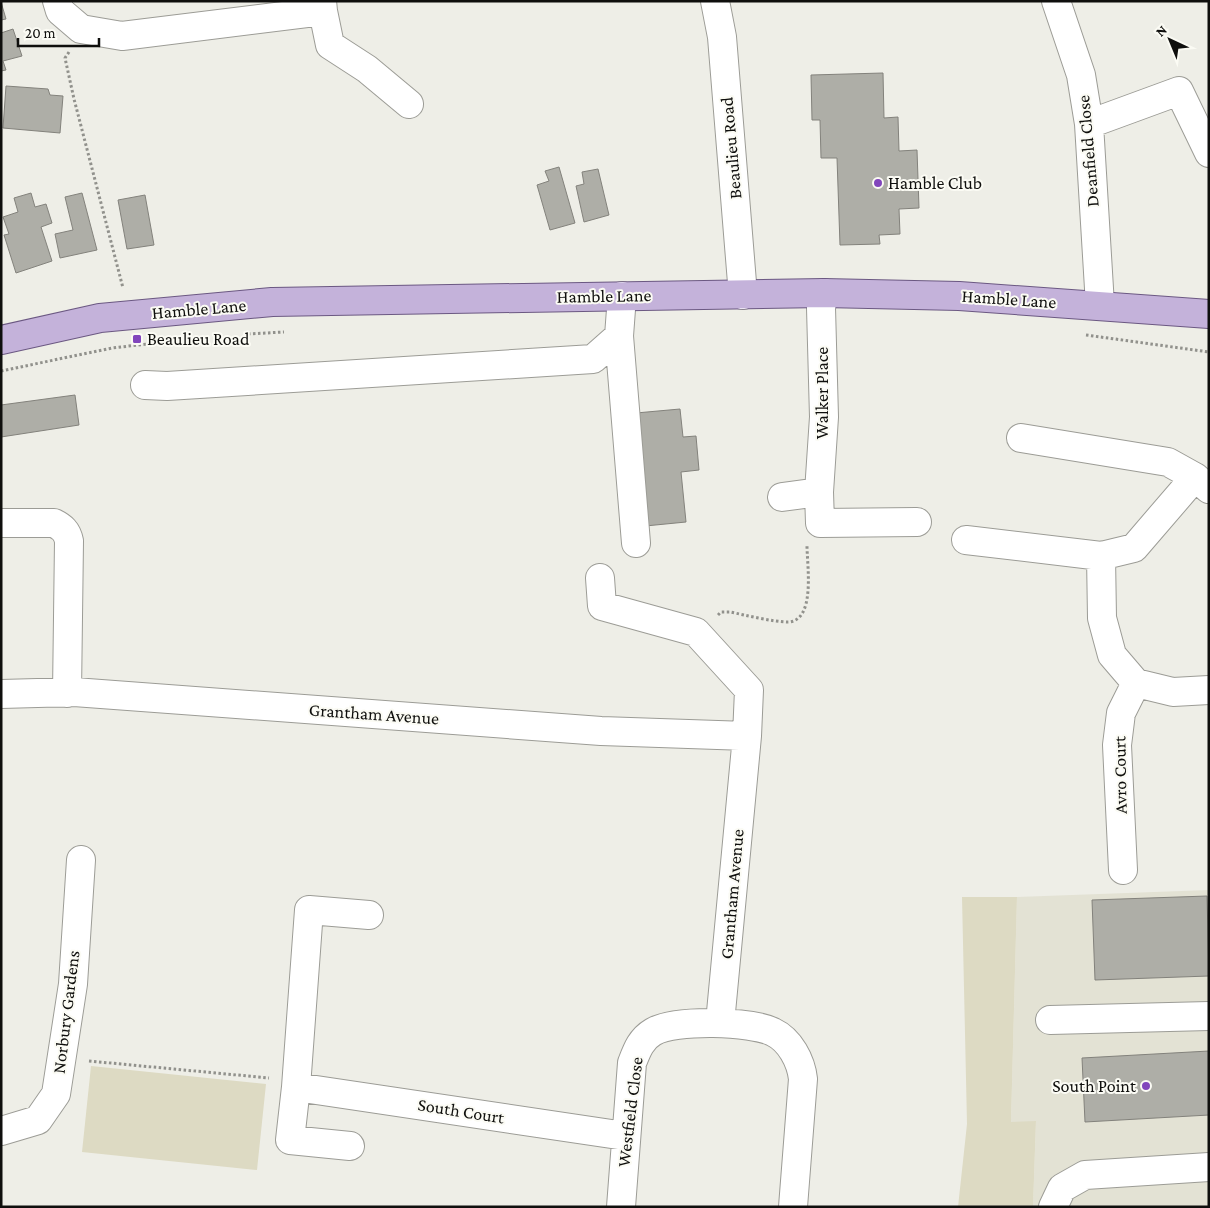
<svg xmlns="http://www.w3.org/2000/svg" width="1210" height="1208" viewBox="0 0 1210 1208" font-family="'Crimson Pro',serif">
<rect width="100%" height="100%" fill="#eeeee7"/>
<path fill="#e3e2d4" d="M1209 890V1207H1033L1036 1122H1011L1017 897Z"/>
<path fill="#dddac3" d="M962 897H1017L1011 1122 1036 1121 1033 1207H958L967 1124Z
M91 1066 266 1084 257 1170 82 1152Z"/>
<path fill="#aeaea7" stroke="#83827c" d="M1 2 6 19 1 20Z
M13 29 22 56 3 61 6 70 1 71V33Z
M883 73 884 118 898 117 899 151 917 150 919 208 899 209 900 234 879 235 880 244 840 245 837 158H821L820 120H812L811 75Z
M6 86 48 89 50 95 63 96 60 133 3 128Z
M559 167 575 223 550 230 537 185 549 181 545 171Z
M598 169 609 215 584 222 576 186 584 184 582 172Z
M31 193 35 207 46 204 52 223 41 227 52 261 16 273 4 235 9 234 3 217 18 212 14 198Z
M82 193 97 250 60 258 55 234 73 230 65 197Z
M145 195 154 245 127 249 118 200Z
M75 395 79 425 1 437V405Z
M680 409 683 437 696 436 699 470 681 472 686 522 635 527 625 414Z
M1207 896 1209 976 1095 980 1092 900Z
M1209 1051V1115L1085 1122 1082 1058Z"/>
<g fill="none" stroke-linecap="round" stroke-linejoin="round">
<g stroke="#9c9c96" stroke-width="30">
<path id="minor" d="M57 1 60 11 81 29 122 36 323 11 322 1
M715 1 722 37 743 295
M1056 1 1081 75 1089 124 1100 305
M323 11 330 45 367 69 409 104
M1089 124 1179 91 1209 153
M824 293 821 308 824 417 819 492 820 523 917 522
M619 336 636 543
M145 385 167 386 593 359 619 336 622 296
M1021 438 1168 462 1195 477 1209 489
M782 497 819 492
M1 523H54C62 527 67 531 69 541L67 693
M966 540 1101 556 1134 548 1195 477
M1101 556 1102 618 1112 655 1136 683 1173 692 1209 690
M600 578 602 606 696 632 749 690 747 736
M1 694 74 692 601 731 747 736 720 1023
M1123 870 1117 745 1121 713 1136 683
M369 915 309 910 296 1087 625 1136
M1050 1020 1209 1016
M296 1087 290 1140 350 1146
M1 1131 38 1120 56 1094 73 984 81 860
M621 1207 632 1063C637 1050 641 1039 653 1032 675 1019 751 1021 773 1032 790 1040 801 1061 803 1079L793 1207
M1053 1207 1062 1188 1085 1175 1209 1167"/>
</g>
<g stroke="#6b5882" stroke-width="30">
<path id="major" d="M1 340 100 318 272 302 824 293 959 296 1209 314"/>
</g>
<path stroke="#91918c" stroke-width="3" stroke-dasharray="2.5 2.5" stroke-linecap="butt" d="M69 52 65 58 74 99 123 288
M248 334 284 332
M1086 335 1209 352
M1 371 112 348 147 344
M718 615 721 612H730C745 615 773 622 788 622 816 621 807 565 807 546
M89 1061 269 1078"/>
<use href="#minor" stroke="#fff" stroke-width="28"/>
<use href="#major" stroke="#c4b2da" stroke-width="28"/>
</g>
<g fill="#8246bc" stroke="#fbfbf4" stroke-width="2">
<circle cx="878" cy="183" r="5"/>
<rect x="132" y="334" width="10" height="10" rx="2.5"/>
<circle cx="1146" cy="1086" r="5"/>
</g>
<g text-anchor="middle" stroke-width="4" stroke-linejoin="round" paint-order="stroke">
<g font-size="18" fill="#0f0f0d" stroke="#fbfbf4">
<text transform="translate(731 148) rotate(-95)" y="6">Beaulieu Road</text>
<text transform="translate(1088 151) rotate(-95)" y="6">Deanfield Close</text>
<text transform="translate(604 296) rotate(-1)" y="6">Hamble Lane</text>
<text transform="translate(1009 299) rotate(4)" y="6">Hamble Lane</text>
<text transform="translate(199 309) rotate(-5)" y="6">Hamble Lane</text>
<text transform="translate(822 393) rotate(-90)" y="6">Walker Place</text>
<text transform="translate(374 714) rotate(4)" y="6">Grantham Avenue</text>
<text transform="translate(1120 775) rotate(-91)" y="6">Avro Court</text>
<text transform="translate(732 894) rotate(-85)" y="6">Grantham Avenue</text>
<text transform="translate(66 1012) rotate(-83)" y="6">Norbury Gardens</text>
<text transform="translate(461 1111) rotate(9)" y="6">South Court</text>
<text transform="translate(630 1112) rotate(-83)" y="6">Westfield Close</text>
</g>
<g font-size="18" fill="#0f0f0d" stroke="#fbfbf4" text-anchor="start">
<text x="888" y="189">Hamble Club</text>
<text x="147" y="345">Beaulieu Road</text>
<text x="1136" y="1092" text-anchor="end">South Point</text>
</g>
</g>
<rect width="1210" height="1208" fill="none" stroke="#0f0f0d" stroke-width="5"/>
<g transform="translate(1170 40) rotate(316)" stroke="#fbfbf4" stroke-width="4" paint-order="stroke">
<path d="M0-4L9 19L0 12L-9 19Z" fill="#0f0f0d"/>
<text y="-8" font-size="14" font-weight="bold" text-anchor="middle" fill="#0f0f0d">N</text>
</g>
<path d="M18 38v8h81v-8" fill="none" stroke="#0f0f0d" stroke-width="2.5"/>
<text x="25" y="38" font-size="15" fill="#0f0f0d" stroke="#fbfbf4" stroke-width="4" paint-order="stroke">20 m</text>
</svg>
